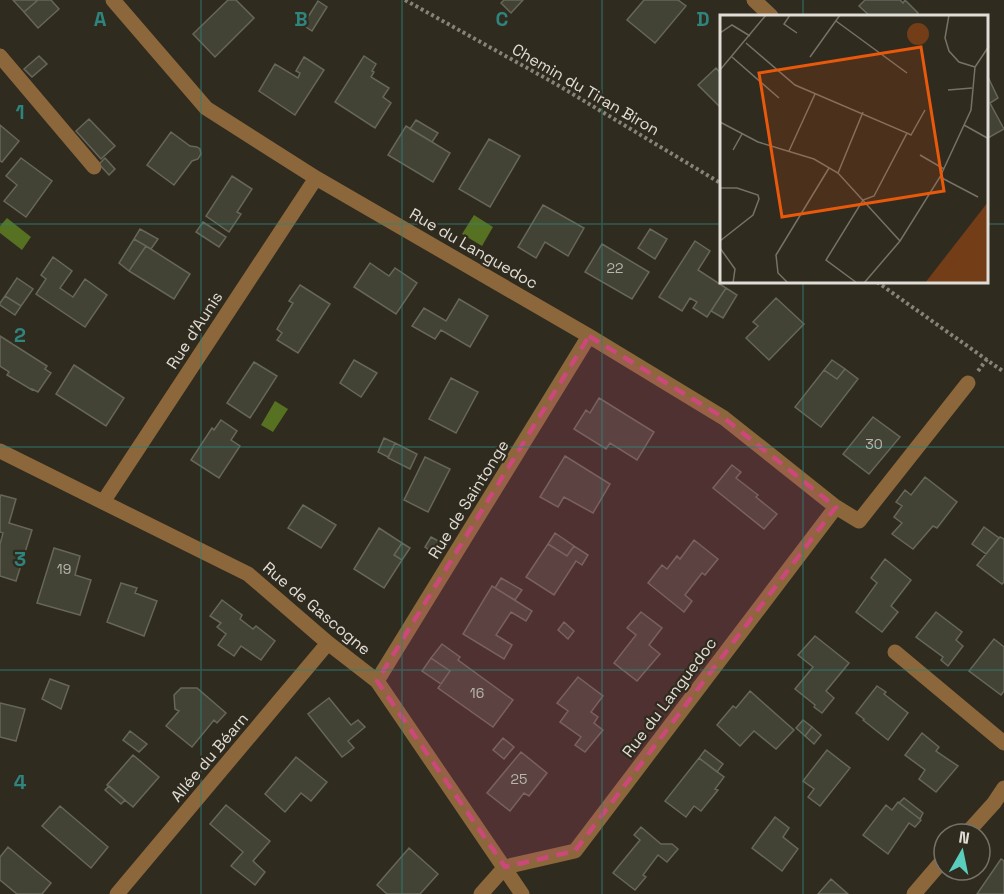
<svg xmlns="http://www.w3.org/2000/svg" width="1004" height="894" viewBox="0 0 1004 894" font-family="'Space Grotesk',sans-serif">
<rect width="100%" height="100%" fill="#302b1f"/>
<path fill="#567122" d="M474 215 493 227 482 246 462 234Z
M7 218 31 237 22 250 0 233V226Z
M275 401 288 409 273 432 261 425Z"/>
<path fill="#424235" stroke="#666759" stroke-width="1.5" d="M13 0H38L24 12Z
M38 0H51L59 9 38 28 24 12Z
M228 0H236L254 18 215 57 193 34Z
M504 0H523L511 13 501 3Z
M644 0H678L686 6 655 43 627 20Z
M865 0H900L903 3 905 0 918 13 915 16H870L859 6Z
M318 1 327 7 312 31 303 25Z
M39 56 47 64 32 77 24 69Z
M364 56 376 64 372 71 374 72 371 77 389 88 383 97 391 103 375 128 335 102Z
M304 57 324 70 295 115 259 91 275 64 298 78 300 73 296 71Z
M716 68 722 75V109L698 85Z
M988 77 998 98 990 103 1004 129 988 138Z
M89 119 115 146 101 159 76 131Z
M416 120 438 133 432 142 410 129Z
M0 125 19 141 2 162 0 161Z
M406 126 450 153 433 182 388 155Z
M171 132 190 146 197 147 200 149 201 154 198 159 192 161 174 185 147 165Z
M489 139 520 156 490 207 459 189Z
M21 158 52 181 26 217 4 201 17 185 6 176Z
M105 158 115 169 109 175 99 164Z
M232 176 252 189 237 212 241 214 229 232 206 216Z
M543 205 584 228 568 256 545 242 536 258 518 247Z
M203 222 226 237 219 247 196 232Z
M140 229 158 239 151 249 134 239Z
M650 229 667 239 655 259 638 248Z
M134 239 146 246 129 271 119 263Z
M695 241 710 251 698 270 726 288 707 317 693 308 697 302 690 298 682 311 659 297Z
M602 244 649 272 632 299 585 272Z
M146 246 190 274 174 299 129 271Z
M53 257 72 271 60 288 73 297 85 279 107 295 85 327 36 294 46 279 41 275Z
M370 263 389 276 395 268 417 283 396 314 354 287Z
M17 278 33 289 21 306 5 296Z
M300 285 330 304 298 353 277 340 282 333 277 329 293 303 289 301Z
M726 288 737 295 723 318 711 311Z
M5 296 21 306 15 315 0 305V303Z
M776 298 804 324 769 360 746 338 758 326 753 322Z
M459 299 488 316 470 347 441 330 435 339 412 326 424 308 446 321Z
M0 336 47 366 45 369 51 373 38 392 32 389V390L7 375 9 372 0 366Z
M354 360 377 373 361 397 340 383Z
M832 360 845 369 837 379 824 370Z
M254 362 277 376 250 418 227 403Z
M74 365 124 398 106 426 56 394Z
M845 369 858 379 821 427 795 407 824 370 837 379Z
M451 378 478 392 456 433 429 419Z
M599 398 654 432 637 460 610 443 606 449 574 429 586 410 590 413Z
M873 417 900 437 869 474 843 454Z
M221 420 237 431 231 440 240 446 219 478 191 460 212 428 214 430Z
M384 438 395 443 388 457 378 452Z
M395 443 417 454 410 469 388 458Z
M565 456 610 484 593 513 564 497 558 507 540 497Z
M425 457 450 469 428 512 404 500Z
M732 465 741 472 736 478 758 495 756 497 777 514 764 529 713 488Z
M925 477 957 502 937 528 933 526 913 549 892 534 902 523 894 517 902 506 896 502 905 490 911 495Z
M1 495 16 499 9 523 32 530 16 581 0 576V544L3 533 0 532V498Z
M303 505 336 525 321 548 288 528Z
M984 527 999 538 986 554 972 544Z
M379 528 402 543 394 555 402 560 384 588 354 569Z
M555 533 574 546 567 556 548 544Z
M431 537 442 543 435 554 425 547Z
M1000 537 1004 539V582L1002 584 977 565Z
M694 540 718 559 705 575 702 573 685 595 692 601 684 612 648 583 662 565 667 569 677 556 680 559Z
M402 543 410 548 402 560 394 555Z
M548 544 567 556 574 546 588 555 582 565 576 561 554 595 526 577Z
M54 548 80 556 75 575 91 580 80 615 37 603Z
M885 559 911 580 891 606 898 612 882 632 856 612 877 583 871 578Z
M501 578 522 590 515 600 495 588Z
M121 583 137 588 135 593 157 601 144 636 107 622Z
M492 586 532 611 526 621 511 612 496 635 512 645 504 659 463 634Z
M222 600 242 615 240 619 253 629 256 626 275 641 261 660 241 646 234 656 218 645 226 634 217 627 221 623 210 616Z
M641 612 662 628 649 645 660 654 637 681 614 663 636 635 627 628Z
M936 612 962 632 956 640 963 646 948 666 941 660 943 657 916 637Z
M564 622 574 631 568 639 558 630Z
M815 636 849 663 826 691 834 698 822 713 814 707 815 705 795 689 813 667 798 655Z
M994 639 1004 647V691L1001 695 969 671Z
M442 644 460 657 458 660 513 700 493 727 438 688 450 671 431 658Z
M431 658 450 671 441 684 422 671Z
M578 677 603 696 591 712 598 717 594 723 603 730 585 752 575 745 581 737 560 722 568 711 557 703Z
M50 679 69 686 61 709 42 699Z
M877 686 886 692 884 694 908 713 888 740 863 720 864 719 856 713Z
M181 688H197L226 713 217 723 214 720 192 747 166 726 179 711 175 709 174 695Z
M750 691 794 730 776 749 754 731 740 746 717 725 733 706 736 708Z
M329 698 351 725 358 720 365 727 348 741 354 748 342 757 308 714Z
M0 703 25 709 16 741 0 737Z
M803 720 812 727 805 736 796 728Z
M812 727 821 735 814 744 805 736Z
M130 731 147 744 139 752 123 740Z
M922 733 939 747 936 751 958 766 936 792 919 779 925 770 905 755Z
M503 738 514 747 504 759 493 750Z
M705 750 723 764 717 772 699 758Z
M827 750 850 768 820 806 808 797 814 789 803 781Z
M521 752 547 773 529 796 524 793 510 811 487 793Z
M133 755 159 777 133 807 107 785Z
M296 757 327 782 311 801 301 793 285 812 265 794Z
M699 758 724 777 715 789 718 790 701 811 694 806 686 817 665 801Z
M109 786 125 800 121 804 105 790Z
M904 798 923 813 920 819 899 803Z
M898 802 921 820 915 827 909 823 888 854 863 835 886 805 892 810Z
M226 805 270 841 253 861 265 872 255 885 231 866 243 852 210 824Z
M60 806 108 847 91 868 42 826Z
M775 817 789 828 783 837 798 849 782 871 752 848Z
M641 827 661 844H672L678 849 667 862 658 855 643 875 646 877 635 890 613 873 640 840 634 835Z
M8 847 51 883 42 894H17L0 880V857Z
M409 848 438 874 420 894H387L377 885Z
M1001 859 1004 861V894H977Z
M831 879 848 894H818Z"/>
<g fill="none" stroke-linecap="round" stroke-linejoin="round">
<path stroke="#878379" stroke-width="4" stroke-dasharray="3 3" stroke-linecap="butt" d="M405 0 556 84 722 184
M877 282 1004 372
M978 371 987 359"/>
<path stroke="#8b673b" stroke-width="15" d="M113 0 206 108 316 178 589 336 724 418 836 507 575 851 505 867 481 894
M754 0 771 16
M0 56 94 167
M0 451 248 574 328 643 377 681 522 894
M103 502 316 178
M836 507 859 521 968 383
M895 652 1004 743
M377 681 589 336
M966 834 994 803 1004 788
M117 894 328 643
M914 894 944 859"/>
</g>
<path fill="#ca497a" fill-opacity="0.2" stroke="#ca497a" stroke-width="4.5" stroke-dasharray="12 8" stroke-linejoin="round" d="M589 336 724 418 836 507 575 851 505 867 377 681Z"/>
<path fill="none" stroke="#2e857e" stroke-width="1.5" stroke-opacity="0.55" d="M201 0V894M402 0V894M602 0V894M803 0V16M0 224H722M988 224H1004M803 282V894M0 447H1004M0 670H1004"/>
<g text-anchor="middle" stroke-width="4.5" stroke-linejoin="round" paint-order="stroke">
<g font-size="14" fill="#b8b6ae">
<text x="615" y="273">22</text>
<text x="874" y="449">30</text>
<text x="64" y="574">19</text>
<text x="477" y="698">16</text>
<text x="519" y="784">25</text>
</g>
<g font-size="16" fill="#e0ddd6" stroke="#302b1f">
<text transform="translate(586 89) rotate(30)" y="6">Chemin du Tiran Biron</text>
<text transform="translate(474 248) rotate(30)" y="6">Rue du Languedoc</text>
<text transform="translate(194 330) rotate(-57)" y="6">Rue d'Aunis</text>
<text transform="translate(468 499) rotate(-58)" y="6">Rue de Saintonge</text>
<text transform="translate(317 608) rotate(40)" y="6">Rue de Gascogne</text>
<text transform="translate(669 697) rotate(-53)" y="6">Rue du Languedoc</text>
<text transform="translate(209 757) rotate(-50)" y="6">Allée du Béarn</text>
</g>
</g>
<g transform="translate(720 15)">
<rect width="268" height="268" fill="#302b1f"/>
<path d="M187 19a11 11 0 1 1 22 0a11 11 0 1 1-22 0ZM268 187V268H205Z" fill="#733d17"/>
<path fill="none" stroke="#767268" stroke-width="1.5" d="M70 0 64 9 77 18M229 0 225 23 229 36 239 47 255 52M116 6 187 58M0 18 12 10 30 21M26 28 75 70 187 118 154 181 143 185 106 245 137 268M12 42 59 83M90 42 120 0M0 55 46 0M228 75 252 73M0 107 38 127 94 144 118 158 180 226M244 110 269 124M187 118 191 120 205 95M13 135 22 119M69 136 95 79M200 140 224 154M118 158 143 97M220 162 258 182M0 173H17L38 180 39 184 33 200 0 226M0 233 15 254 13 268M68 268 58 258 56 240 109 153M144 268 180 226 220 162 251 95 255 52 269 31"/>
<path fill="#e8590c" fill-opacity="0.15" stroke="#e8590c" stroke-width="3" d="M201 32 224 176 62 202 39 58Z"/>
<rect width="268" height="268" fill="none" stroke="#e0ddd6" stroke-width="3"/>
</g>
<g font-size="20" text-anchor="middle" font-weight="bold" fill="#2e857e" stroke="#302b1f" stroke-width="4.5" stroke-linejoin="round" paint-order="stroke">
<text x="100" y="26">A</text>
<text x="301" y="26">B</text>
<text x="502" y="26">C</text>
<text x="703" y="26">D</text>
<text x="20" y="119">1</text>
<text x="20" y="342">2</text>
<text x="20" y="566">3</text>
<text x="20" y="789">4</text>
</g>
<g transform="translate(962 852) rotate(9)"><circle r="28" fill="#302b1f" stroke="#767268" stroke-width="1.5"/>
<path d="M0-4.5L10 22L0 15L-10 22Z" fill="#5acebd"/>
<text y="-9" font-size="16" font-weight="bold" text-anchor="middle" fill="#e0ddd6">N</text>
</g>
</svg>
